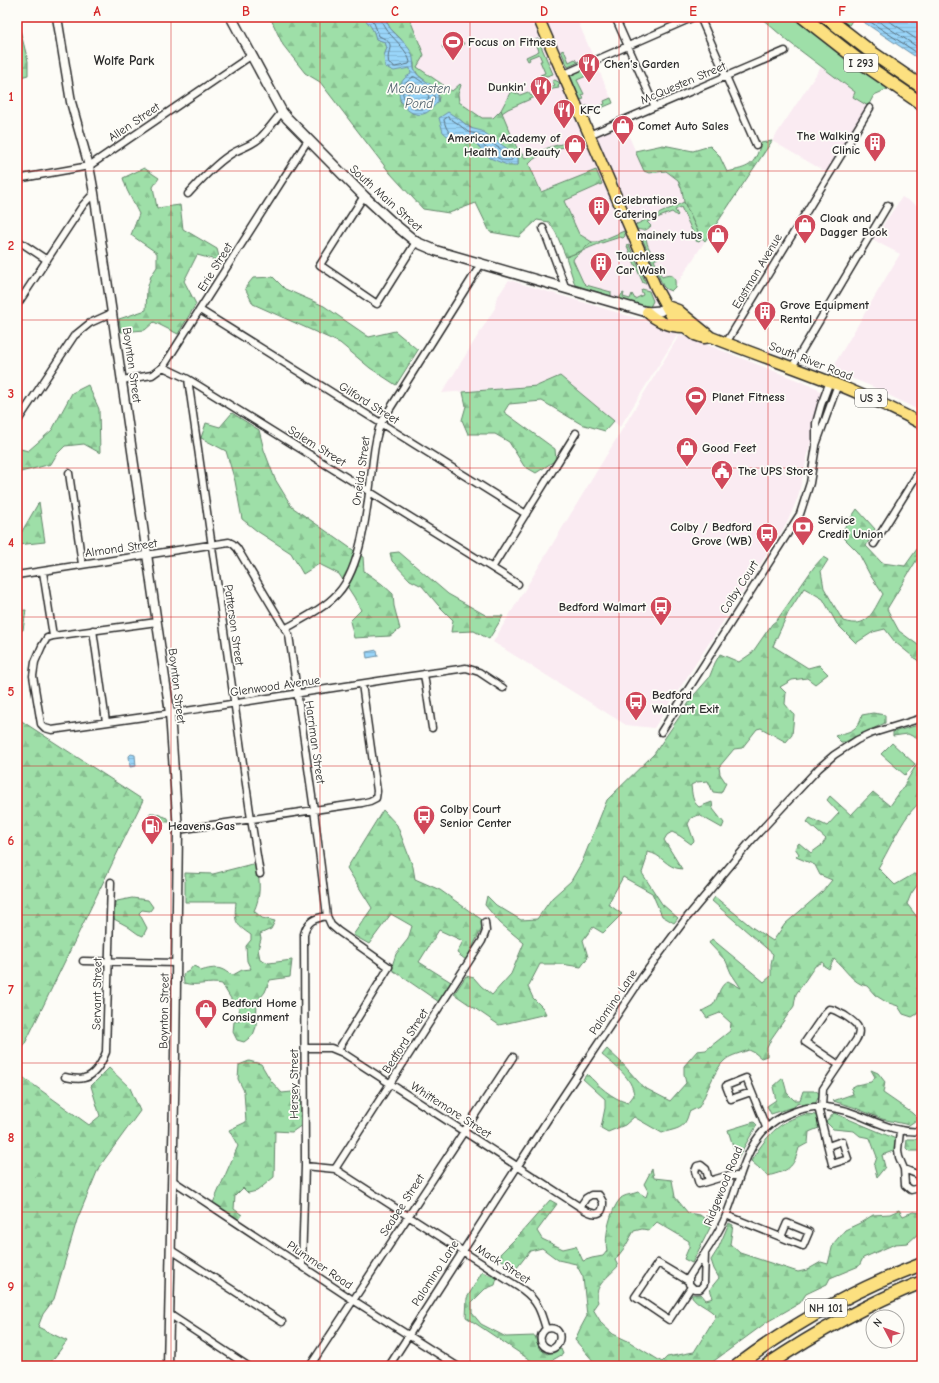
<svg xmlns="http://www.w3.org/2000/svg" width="939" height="1383" viewBox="0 0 939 1383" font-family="'Comic Neue',sans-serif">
<defs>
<pattern id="forest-firs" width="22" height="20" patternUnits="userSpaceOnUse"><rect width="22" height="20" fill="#9edfa8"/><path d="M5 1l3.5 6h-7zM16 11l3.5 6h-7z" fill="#88c091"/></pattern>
<pattern id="water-rules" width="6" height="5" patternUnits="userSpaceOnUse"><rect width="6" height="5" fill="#99d5f9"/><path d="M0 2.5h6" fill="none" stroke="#84b7d6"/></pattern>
</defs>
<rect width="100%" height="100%" fill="#fdfcf7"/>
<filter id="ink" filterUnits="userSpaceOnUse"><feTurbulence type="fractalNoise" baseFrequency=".025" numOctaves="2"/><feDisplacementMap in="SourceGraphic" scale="8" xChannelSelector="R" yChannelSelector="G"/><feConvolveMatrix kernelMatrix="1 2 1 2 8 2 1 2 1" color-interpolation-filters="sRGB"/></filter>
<g filter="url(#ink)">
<path fill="#faebf2" d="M409 17H576L613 103 587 114 597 136 624 125 644 171 649 173 666 171 678 180 682 190 684 202 700 236 705 241 675 287 650 307 620 300 619 299 611 296 575 285 566 257 581 251 579 234 564 201 602 184 593 171 541 192 529 164 516 146 501 110 493 118H482L459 102 458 94 461 85 460 84 453 91 417 67 424 55Z
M821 67 855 92 853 97 868 106 826 172 772 141Z
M902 197 922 208V412L871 386 831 370 900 254 873 240Z
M509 280 649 322 678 334 620 427 560 376 537 386 442 393 495 308 496 299Z
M680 334 817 388 822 393 798 497 787 523 654 728 626 725 493 642Z"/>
<path fill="#9edfa8" stroke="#64856a" d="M760 17H795L835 51 888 89 874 95 868 106 853 97 855 92 789 42Z
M450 37H454L464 43 461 48 449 41 444 49 442 47 447 39Z
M538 39 553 74 547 76 540 75 545 73 540 61H542L539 54 529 58 530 60 528 61 526 57 539 51 535 40Z
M564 50 569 62 575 59 577 62 583 60 568 67 561 51Z
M588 68 592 69 593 73 577 80 584 94 582 95 584 99 580 100 570 75Z
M555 80 560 83 558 85 559 88 553 89 508 109 502 113 501 110 511 91 520 95 528 92 531 96 555 85 552 81Z
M611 98 613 103 587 114 585 108 586 106H588L590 110 605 104 604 101Z
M684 202 700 236 702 239 699 242 696 241 695 237 681 207 675 210 678 215 677 216 672 212 647 222 651 226C646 231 644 231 637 229L635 225Z
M624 231 625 236 623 238 620 237C609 241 577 249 573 260L583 282 586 285 611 292V296L575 285 566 257 581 251 592 242H598Z
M641 236 646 237C647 246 650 253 658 258L654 260 662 277C673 273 676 276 675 287L671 291 666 289 663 286Z
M629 245 646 283H643L627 246Z
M642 289 649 291 653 301 650 307 645 308 620 300V297L622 294 624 293 623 297 630 299 632 294 635 299 643 295 641 290Z
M892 743 915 764 905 775 881 754Z
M150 813H154L168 818 169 822 147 821Z"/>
<path fill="url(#forest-firs)" stroke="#64856a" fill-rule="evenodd" d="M270 17H363C369 24 374 29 376 39L385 42 387 48 384 56 410 68 412 74C399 82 400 86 400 101L412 113 419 114 438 102 439 97 436 89 418 75 414 68V63L401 39 390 28 384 17H409L424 55 417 67 452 91 460 84 461 85 458 94 459 102 482 118H493L501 110 516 146 525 158 550 147 580 139V143C565 147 539 151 529 164L541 192 596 170 602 184 564 201 579 234 592 242 581 251 566 257 556 233 549 222 537 220 519 237 490 232 476 203 449 213 423 209 390 173 320 82 305 73 283 45ZM459 119C477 134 499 143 518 156V165L490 158 475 143 452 140Z
M835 17H854L848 27Z
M17 18 28 61V75L17 78Z
M772 141 705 241 700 236 684 202 682 190 678 180 666 171 649 173 644 171 635 151 663 145 693 151 710 146 719 155 727 172C749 167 754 167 761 143Z
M144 168 159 178 153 187 157 208 180 205 183 229 217 249 220 261 197 255 184 281 196 304 178 334 154 322 145 330 121 332 119 319 146 310 147 289 151 276 157 267V253L131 235 139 214 127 190 123 178Z
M273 277 285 289 324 306 369 337 395 331 418 350 396 385 370 368 340 343 253 304 245 288 253 278Z
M560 376 614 421 605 431 581 424 542 401 509 404 504 412 555 449 556 460 536 473 524 466 509 442 495 434H468L462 420 466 406 463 392 537 386Z
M88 385 99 409 100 453 84 444 65 446 57 454 51 464 17 473V448L28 451 52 430 72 393Z
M232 413 259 430 264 450 275 479 292 507 363 557 364 571 382 584 393 594 394 606 400 629 390 636 354 638 350 621 361 610 354 597 339 574 319 564 303 574 291 553 257 531 242 519 235 481 226 451 201 438 206 423 220 427Z
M39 502 45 542 17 545V540Z
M857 509 875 529 866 546 882 563 905 566 922 542V551L887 609 899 631 922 648V664L895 642 885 629 873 632 856 643 837 624 823 599 804 588 788 613 773 646 808 668 819 665 828 674 815 684 807 678 792 680 780 687 786 693 785 704 794 715 792 735 786 742 761 728 757 729 742 748 734 749 719 767 720 774 726 783 721 793 713 792 708 781 697 782 691 785C692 793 692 802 699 807L712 802 713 809 724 823 722 828 699 815 691 818 688 824 694 841 691 844 680 836 672 832 667 835 664 840 682 869C665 868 663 854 647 852L646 861 642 873 662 904 678 918 674 923 662 916 652 893 623 877 608 904 622 914 603 933 593 927 583 940 588 957 581 967 561 964H540L528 987 533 998 543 1008 546 1014 499 1025 454 994 466 976 474 978 481 986 492 995 511 974 524 943 500 923 485 905 487 896 496 905 521 920 537 919 552 898 571 881 582 862 607 800 654 754 695 694 709 678 715 663 720 654 739 662 752 653 772 624 777 620 814 567 823 557 828 560 821 571 824 588 843 621C868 629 872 613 883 594L870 575 858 552 840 534Z
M399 552 448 594 487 616H503L489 639 474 631 451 632 453 620 438 605 422 586 410 580 392 561 390 553Z
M26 610 23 630 17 631V611Z
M873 713 885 715V723L845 742H841L835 736C850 731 857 732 862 715Z
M17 718 143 800 17 1060Z
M922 724V741L908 734 893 736V732Z
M922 755V800C918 804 913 809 909 814 897 830 889 850 878 868L895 885 914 874 922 875V885L918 884 911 894 907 904 921 922 922 921V981L917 988 921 1007 917 1014 912 1017 903 1014 898 1006 886 1002 875 995 867 986C853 984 845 968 834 959L829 969 824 966 823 962 815 966 796 994 794 1006 771 1039 767 1048V1056L761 1058 755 1053 749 1050C741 1053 731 1055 725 1060 715 1068 706 1095 699 1107L689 1112C685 1130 677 1128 662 1133L634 1117 625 1125 608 1132 601 1128 605 1108V1099L583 1079 587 1074C599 1086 611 1098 628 1103L634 1095C632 1077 615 1066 602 1055L607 1049 622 1063 643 1087 670 1101 686 1083 684 1074V1066L697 1051 706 1050 730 1031 731 1023 720 1013 707 1018 702 1011C705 1009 710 1007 713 1005 719 997 718 987 728 981L741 988 731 973 726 961 709 943 712 939 764 982 771 976V964L773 954 712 901 715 897 753 928 773 941 785 924 822 892 832 880 820 875 815 865 796 857 799 854 795 848 799 843 811 853 822 845 826 839 807 822 810 818 827 826 839 813 827 800 830 796 851 815 873 792 890 806 902 789Z
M383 810 397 825 413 867 415 879 440 890 485 922 466 960 457 953 463 941 439 930 419 962 451 982 439 1002 391 969 396 954 408 939 412 926 391 914 369 944 353 935 372 908 347 868Z
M252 864 257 866C260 882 261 896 254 911L262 918 275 921 271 929 260 934 261 939 258 949 260 959 269 963 292 960 290 977 270 980 265 992 257 1002 256 1027 253 1035 244 1042 237 1040 233 1032 234 1022 240 1020 239 1008 233 1002 222 984C209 981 196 987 184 983L183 974 189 971 193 966 199 968 201 971C206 969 216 967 221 969 225 970 228 974 233 975L242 970 251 969 247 961 246 946 251 940V935C235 924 234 922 236 902H185V873L213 874Z
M132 898 148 900 153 907 150 911 142 910 139 913 147 928 143 936 138 934 127 926 114 919 112 911 117 901Z
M249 1061 261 1064 271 1081 282 1093 302 1091V1125L292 1132 275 1131 274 1177 257 1191 248 1193 243 1188 235 1196 234 1209 242 1215 238 1221 213 1203 238 1146 229 1130 246 1122 244 1091 238 1079 239 1065Z
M109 1068 130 1088 140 1111 99 1167 77 1220 54 1299 43 1314 38 1327 67 1341 48 1366H17V1073L89 1125 100 1116 91 1086Z
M871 1070 878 1073 885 1082 883 1093 912 1113 918 1119 909 1125 882 1119 853 1107 833 1101 853 1094 851 1088 856 1085 871 1082 875 1077Z
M783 1078 787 1093 794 1100H800L803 1091H816L820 1094 815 1104 805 1107 798 1102 794 1107 771 1114 767 1106 776 1100 773 1087Z
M834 1113 896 1139V1150L882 1155 885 1167 877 1177 874 1166 877 1157 870 1138 860 1136 854 1131 833 1129 826 1122Z
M806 1114 816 1115 821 1127 809 1132 808 1143 799 1148C793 1169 789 1170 768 1176L751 1161C767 1136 777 1122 806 1114Z
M754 1122 757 1125 737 1159 728 1130Z
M907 1139H922V1151H909L906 1148Z
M652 1169 654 1178 672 1180 675 1197 688 1213 700 1215 712 1224 692 1263 684 1259 689 1247V1241L657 1222 649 1230 642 1229 634 1231 625 1247 615 1260 618 1266C610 1276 592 1286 598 1302L593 1309 602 1324 613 1334 628 1341 662 1362 667 1357 694 1352 716 1316C709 1307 697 1305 691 1295L701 1294 706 1300 713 1298 710 1289 719 1278 714 1269 711 1260 718 1249 729 1223 733 1225 730 1244 740 1253 798 1272 807 1270 821 1262 828 1264 833 1244 845 1230 860 1223 873 1215 890 1214 899 1210 903 1216 913 1212 922 1213V1232L919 1233 908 1243 895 1244 863 1258 859 1266 830 1278 827 1284 806 1294 800 1303 767 1322 707 1366H592L595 1363 575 1340 580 1329 587 1316 583 1277 576 1264 558 1260 542 1248 530 1251 516 1269 497 1257 520 1234 550 1200 557 1204 537 1231 542 1239 563 1249 576 1246 583 1261 592 1258 603 1256 607 1251C604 1238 610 1209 621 1198 624 1195 633 1194 638 1192L646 1197 648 1191 644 1184Z
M482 1272 497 1278 495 1285 485 1289 472 1302V1313L481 1324 506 1337 535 1336 539 1348 547 1354 561 1349 563 1354 551 1361 550 1366H539L466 1317 467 1298Z"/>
<path fill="url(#water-rules)" stroke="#6d91a7" d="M363 17H384C386 20 388 25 390 28 397 37 407 43 412 54 414 59 413 65 414 69 420 84 440 81 438 102 435 105 430 111 426 113 408 121 390 94 404 79 406 77 409 75 411 74L410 68 394 71 385 67 384 56 387 48 385 42 376 39C374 29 369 24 363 17Z
M856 17H922V61Z
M448 112 459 119 470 128 482 131 518 156V165H507L490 158 475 143 452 140 443 132 439 118Z
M377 650 378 656 367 658 366 652Z
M131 754 135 755 136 766 130 767 129 756Z"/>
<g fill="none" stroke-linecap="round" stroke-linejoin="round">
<path stroke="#576f7d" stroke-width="1" d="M368 17 374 23 379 36C399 45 385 48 389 64L395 67 409 64 410 62C405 43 382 33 381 17
M863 17 922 56
M872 17 922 50
M883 17 922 43
M413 77H415C423 83 436 89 434 100L425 109H414C402 98 396 88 413 77Z
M413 83C419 85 428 91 429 98L422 104H416L408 96V89Z
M448 117 457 123 468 132 480 135 512 157V160C497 164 488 148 478 141 476 139 472 139 469 138 455 136 447 136 444 120Z"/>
<g stroke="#2b2b2b" stroke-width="9">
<path id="minor" d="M615 17 655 107
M700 17 756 145
M562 75 694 17
M589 135 785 51
M17 179 89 166 252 55
M188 194C201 180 212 167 228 156 239 148 253 146 262 136 269 129 275 120 282 112
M364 196 320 265 377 304 416 242
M543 228 566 289
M17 240 47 260
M17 305 83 205 94 193
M200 310 526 514
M726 343 870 108
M163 367 188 379 518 584
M792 367 888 205
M188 379 251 819 260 874
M122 380 152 375 163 367 308 140
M17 422 74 336 90 323 112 313
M816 445 838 384
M69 473 82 564
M874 544 922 467
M492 568 576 433
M43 572 53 636 47 638 42 646 35 662 33 676 41 724 45 728 52 730C92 724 132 719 172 713 270 698 368 682 466 668L479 672 503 688
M17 575 229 542 233 544 237 548 289 635 314 810 327 916 331 925 338 931 389 967 338 1050
M285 629C302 619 325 608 338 593 362 567 368 503 372 468 374 452 375 437 381 423L481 264
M93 630 106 722
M53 636 157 622
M424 674 432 728
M661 732 800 514 810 483 816 446V423L821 405 830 381
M178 830 362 803 370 801 376 798 377 791 362 684
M83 961 176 963
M305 1048H331L343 1053 580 1207C589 1213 604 1220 603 1202L599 1195H591L586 1198 580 1207
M65 1077C71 1078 78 1080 84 1078 95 1076 102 1062 106 1052L111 882
M751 1092 731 1099 726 1086 746 1078 766 1127
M818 1107 832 1164 848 1159 842 1141 828 1146
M822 1107 823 1089 856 1040C864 1027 854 1022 844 1015 839 1013 835 1009 829 1009L825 1013 805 1042 839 1065
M900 1131 898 1150 899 1157 904 1169 905 1185 911 1190 919 1188 921 1183 919 1175 904 1169
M305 1166 335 1169 523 1290C538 1301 541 1312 546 1329 541 1333 538 1340 544 1346 559 1359 569 1323 546 1329
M335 1169 482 941 486 931 485 922
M172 1180 353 1300 457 1366
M709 1181 706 1169 701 1165 697 1166 695 1171 699 1184 726 1176H740
M726 1215 803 1246 809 1232 787 1223 781 1237
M171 1250 282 1322
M705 1253 704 1284 700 1289H694L689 1284V1277C701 1258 716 1239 725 1218 743 1177 744 1129 793 1112 804 1108 814 1106 826 1107 833 1108 840 1109 847 1111 872 1119 894 1134 922 1131
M302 1266 305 1166 304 934C307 921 315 918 327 916
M688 1281 658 1263 635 1297 669 1320 691 1287
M169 1314 248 1366
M310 1366 513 1057
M389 1366 548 1119 643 976 684 921 750 842 819 768 834 755 857 740 870 734 922 718"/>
</g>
<g stroke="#2b2b2b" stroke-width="11">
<path id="tertiary" d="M57 17 71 102 89 166 94 193 112 313 170 713 178 830 175 1056 168 1366"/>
</g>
<g stroke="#2b2b2b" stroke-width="12">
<path id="secondary" d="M231 17 282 112 287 118 364 196 393 223 416 242 437 251 647 312 660 311 667 306"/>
</g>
<g stroke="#2b2b2b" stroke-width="13">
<path id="primary" d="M538 17 656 288 672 317 695 335 704 338 711 337C782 365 855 387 922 424
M667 306 678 310 711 337
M647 312C656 321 671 327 683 327"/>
</g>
<g stroke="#2b2b2b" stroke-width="15">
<path id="motorway" d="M803 17 858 60 922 104
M826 17 871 52 922 87
M737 1366C794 1323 856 1289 922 1264
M766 1366C815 1333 867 1304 922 1282"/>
</g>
<use href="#minor" stroke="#fdfcf7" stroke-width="6"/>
<use href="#tertiary" stroke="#fdfcf7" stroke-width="8"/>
<use href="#secondary" stroke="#fdfcf7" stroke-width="9"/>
<use href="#primary" stroke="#fce080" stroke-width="10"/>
<use href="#motorway" stroke="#fce080" stroke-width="12"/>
</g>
</g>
<path fill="none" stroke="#d62828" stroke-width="1" stroke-opacity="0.55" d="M171 17V1366M320 17V1366M470 17V1366M619 17V1366M768 17V1366M17 171H922M17 320H922M17 468H922M17 617H922M17 766H922M17 915H922M17 1063H922M17 1212H922"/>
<defs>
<g id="stadium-pin" transform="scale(1.15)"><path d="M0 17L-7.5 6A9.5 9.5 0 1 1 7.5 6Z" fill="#d1495b" stroke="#fdfcf7"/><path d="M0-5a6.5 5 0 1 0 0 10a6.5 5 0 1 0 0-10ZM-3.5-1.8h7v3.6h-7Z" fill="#fff"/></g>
<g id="restaurant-pin" transform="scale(1.15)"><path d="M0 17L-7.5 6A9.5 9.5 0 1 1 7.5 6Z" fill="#d1495b" stroke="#fdfcf7"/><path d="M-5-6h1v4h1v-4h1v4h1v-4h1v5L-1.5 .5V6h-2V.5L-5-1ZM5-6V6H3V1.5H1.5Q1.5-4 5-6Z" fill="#fff"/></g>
<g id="shop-pin" transform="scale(1.15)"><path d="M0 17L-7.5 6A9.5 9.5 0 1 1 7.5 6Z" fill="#d1495b" stroke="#fdfcf7"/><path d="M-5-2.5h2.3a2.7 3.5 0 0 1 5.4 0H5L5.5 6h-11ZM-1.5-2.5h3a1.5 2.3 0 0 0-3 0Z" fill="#fff"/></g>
<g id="building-pin" transform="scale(1.15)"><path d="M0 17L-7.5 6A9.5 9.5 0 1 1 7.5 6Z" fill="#d1495b" stroke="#fdfcf7"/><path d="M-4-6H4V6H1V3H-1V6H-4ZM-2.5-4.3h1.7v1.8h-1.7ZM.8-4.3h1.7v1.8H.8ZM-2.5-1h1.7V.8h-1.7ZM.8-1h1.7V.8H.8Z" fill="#fff"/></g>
<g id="civic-pin" transform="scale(1.15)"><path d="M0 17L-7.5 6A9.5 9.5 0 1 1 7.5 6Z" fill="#d1495b" stroke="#fdfcf7"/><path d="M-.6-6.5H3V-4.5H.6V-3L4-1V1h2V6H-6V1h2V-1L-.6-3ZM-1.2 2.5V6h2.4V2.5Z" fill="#fff"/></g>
<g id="bank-pin" transform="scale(1.15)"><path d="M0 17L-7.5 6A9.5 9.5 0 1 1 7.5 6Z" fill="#d1495b" stroke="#fdfcf7"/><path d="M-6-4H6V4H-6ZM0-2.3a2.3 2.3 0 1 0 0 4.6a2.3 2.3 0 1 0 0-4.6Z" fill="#fff"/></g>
<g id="bus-pin" transform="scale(1.15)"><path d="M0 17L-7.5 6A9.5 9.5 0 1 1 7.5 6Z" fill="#d1495b" stroke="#fdfcf7"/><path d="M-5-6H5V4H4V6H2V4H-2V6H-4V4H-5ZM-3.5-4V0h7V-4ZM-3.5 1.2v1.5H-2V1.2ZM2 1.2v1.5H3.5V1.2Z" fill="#fff"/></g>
<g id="fuel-pin" transform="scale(1.15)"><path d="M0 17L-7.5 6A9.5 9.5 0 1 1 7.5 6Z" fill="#d1495b" stroke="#fdfcf7"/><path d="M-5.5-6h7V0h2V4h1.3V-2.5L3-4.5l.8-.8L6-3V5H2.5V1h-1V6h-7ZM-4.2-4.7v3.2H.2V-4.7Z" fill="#fff"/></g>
</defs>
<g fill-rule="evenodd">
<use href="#stadium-pin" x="453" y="42"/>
<use href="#restaurant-pin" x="589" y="64"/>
<use href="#restaurant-pin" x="541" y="87"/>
<use href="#restaurant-pin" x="564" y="110"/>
<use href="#shop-pin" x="623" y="126"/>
<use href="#building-pin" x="875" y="143"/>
<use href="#shop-pin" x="575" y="145"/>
<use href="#building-pin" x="599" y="207"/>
<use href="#shop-pin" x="805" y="225"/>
<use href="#shop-pin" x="718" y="235"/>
<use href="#building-pin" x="601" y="263"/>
<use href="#building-pin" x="765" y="312"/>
<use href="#stadium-pin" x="696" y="397"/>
<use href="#shop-pin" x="687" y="448"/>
<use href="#civic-pin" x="722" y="471"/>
<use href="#bank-pin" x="803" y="527"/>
<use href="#bus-pin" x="767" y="534"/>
<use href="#bus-pin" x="661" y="607"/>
<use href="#bus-pin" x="636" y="702"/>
<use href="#bus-pin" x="424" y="816"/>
<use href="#fuel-pin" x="152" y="826"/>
<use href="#shop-pin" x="206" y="1010"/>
</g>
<g text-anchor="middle" stroke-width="3.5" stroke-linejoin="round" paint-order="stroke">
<g fill="#fdfcf7" stroke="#6a6a68" stroke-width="1">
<rect x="844" y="54" width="34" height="18" rx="3"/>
<rect x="855" y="389" width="32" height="18" rx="3"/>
<rect x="805" y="1299" width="42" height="18" rx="3"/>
</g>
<g font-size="11" font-weight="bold" fill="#2b2b2b">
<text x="861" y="67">I 293</text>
<text x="871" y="402">US 3</text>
<text x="826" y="1312">NH 101</text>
</g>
<g font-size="12" font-weight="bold" fill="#2b2b2b" stroke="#fdfcf7" text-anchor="start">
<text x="468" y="46">Focus on Fitness</text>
<text x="604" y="68">Chen's Garden</text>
<text x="526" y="91" text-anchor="end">Dunkin'</text>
<text x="580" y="114">KFC</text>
<text x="638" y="130">Comet Auto Sales</text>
<text x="860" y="140" text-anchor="end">The Walking<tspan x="860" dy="14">Clinic</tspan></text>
<text x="560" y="142" text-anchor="end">American Academy of<tspan x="560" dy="14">Health and Beauty</tspan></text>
<text x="614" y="204">Celebrations<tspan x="614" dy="14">Catering</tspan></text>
<text x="820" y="222">Cloak and<tspan x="820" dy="14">Dagger Book</tspan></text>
<text x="702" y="239" text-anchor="end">mainely tubs</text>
<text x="616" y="260">Touchless<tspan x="616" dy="14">Car Wash</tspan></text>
<text x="780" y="309">Grove Equipment<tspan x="780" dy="14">Rental</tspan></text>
<text x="712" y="401">Planet Fitness</text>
<text x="702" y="452">Good Feet</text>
<text x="738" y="475">The UPS Store</text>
<text x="818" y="524">Service<tspan x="818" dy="14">Credit Union</tspan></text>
<text x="752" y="531" text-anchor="end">Colby / Bedford<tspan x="752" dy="14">Grove (WB)</tspan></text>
<text x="646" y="611" text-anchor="end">Bedford Walmart</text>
<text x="652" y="699">Bedford<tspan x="652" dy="14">Walmart Exit</tspan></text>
<text x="440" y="813">Colby Court<tspan x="440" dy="14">Senior Center</tspan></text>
<text x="168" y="830">Heavens Gas</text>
<text x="222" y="1007">Bedford Home<tspan x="222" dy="14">Consignment</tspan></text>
</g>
<g font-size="12" fill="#2b2b2b" stroke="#fdfcf7">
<text transform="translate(683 83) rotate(-23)" y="4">McQuesten Street</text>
<text transform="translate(134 122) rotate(-34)" y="4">Allen Street</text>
<text transform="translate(386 198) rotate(42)" y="4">South Main Street</text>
<text transform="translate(215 267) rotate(-58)" y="4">Erie Street</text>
<text transform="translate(757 271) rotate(-59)" y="4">Eastman Avenue</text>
<text transform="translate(811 361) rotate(21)" y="4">South River Road</text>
<text transform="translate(132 365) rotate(82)" y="4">Boynton Street</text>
<text transform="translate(369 403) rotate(32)" y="4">Gilford Street</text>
<text transform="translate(317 446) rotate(32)" y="4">Salem Street</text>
<text transform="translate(361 471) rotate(-82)" y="4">Oneida Street</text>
<text transform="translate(121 548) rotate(-8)" y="4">Almond Street</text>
<text transform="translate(739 587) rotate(-57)" y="4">Colby Court</text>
<text transform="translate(234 625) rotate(82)" y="4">Patterson Street</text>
<text transform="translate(177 686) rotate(83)" y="4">Boynton Street</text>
<text transform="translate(275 686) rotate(-8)" y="4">Glenwood Avenue</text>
<text transform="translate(315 742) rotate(82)" y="4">Harriman Street</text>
<text transform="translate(97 994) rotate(-89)" y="4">Servant Street</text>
<text transform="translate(613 1002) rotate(-56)" y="4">Palomino Lane</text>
<text transform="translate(164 1011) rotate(-89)" y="4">Boynton Street</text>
<text transform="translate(405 1041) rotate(-57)" y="4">Bedford Street</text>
<text transform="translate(294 1084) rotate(-90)" y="4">Hersey Street</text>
<text transform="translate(451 1110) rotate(33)" y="4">Whittemore Street</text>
<text transform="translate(723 1186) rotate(-68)" y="4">Ridgewood Road</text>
<text transform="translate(402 1205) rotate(-57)" y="4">Seabee Street</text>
<text transform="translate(503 1264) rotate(33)" y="4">Mack Street</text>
<text transform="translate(320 1265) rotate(34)" y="4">Plummer Road</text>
<text transform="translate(435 1273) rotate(-57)" y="4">Palomino Lane</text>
</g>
<g font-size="13" font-weight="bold" fill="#2b2b2b" stroke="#fdfcf7">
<text x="124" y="65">Wolfe Park</text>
</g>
<g font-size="13" font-style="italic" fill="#4c5e69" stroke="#fdfcf7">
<text x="419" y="93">McQuesten<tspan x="419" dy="15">Pond</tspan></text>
</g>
</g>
<rect width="939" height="1383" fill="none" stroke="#fdfcf7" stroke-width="44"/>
<g transform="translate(885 1329) rotate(311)"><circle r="19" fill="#fdfcf7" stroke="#a9a8a5"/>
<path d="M0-3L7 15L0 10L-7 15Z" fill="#d1495b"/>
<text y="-6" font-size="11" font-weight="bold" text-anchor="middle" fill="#2b2b2b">N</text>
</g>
<rect x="22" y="22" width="895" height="1339" fill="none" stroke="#d62828" stroke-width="1.5"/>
<g font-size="13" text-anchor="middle" font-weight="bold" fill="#d62828">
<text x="97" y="16">A</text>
<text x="246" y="16">B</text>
<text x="395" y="16">C</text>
<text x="544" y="16">D</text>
<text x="693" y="16">E</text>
<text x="842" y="16">F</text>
<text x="11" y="101">1</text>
<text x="11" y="250">2</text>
<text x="11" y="398">3</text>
<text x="11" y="547">4</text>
<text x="11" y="696">5</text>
<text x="11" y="845">6</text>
<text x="11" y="994">7</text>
<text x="11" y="1142">8</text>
<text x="11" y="1291">9</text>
</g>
</svg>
